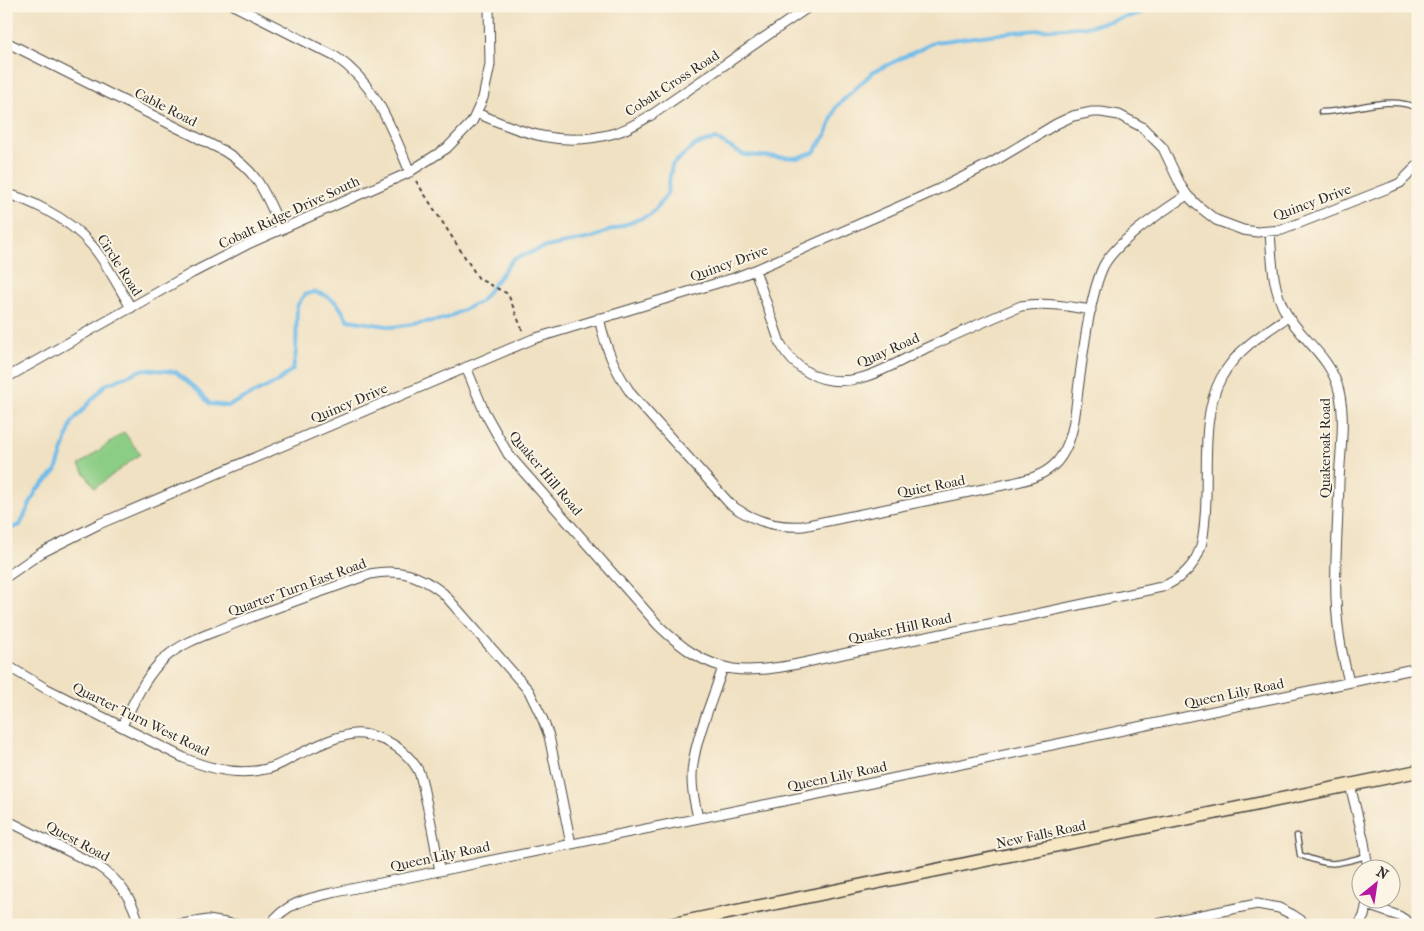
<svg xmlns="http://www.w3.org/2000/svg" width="1424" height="931" viewBox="0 0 1424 931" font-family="'IM FELL French Canon',serif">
<rect width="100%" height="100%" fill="#fcf5e5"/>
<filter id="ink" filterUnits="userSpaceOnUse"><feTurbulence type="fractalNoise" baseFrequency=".02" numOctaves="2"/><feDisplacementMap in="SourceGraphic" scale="10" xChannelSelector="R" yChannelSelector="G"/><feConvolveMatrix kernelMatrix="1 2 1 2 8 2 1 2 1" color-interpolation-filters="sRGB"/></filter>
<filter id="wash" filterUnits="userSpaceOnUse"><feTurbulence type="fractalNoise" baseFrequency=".0096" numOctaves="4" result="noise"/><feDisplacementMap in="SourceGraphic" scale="20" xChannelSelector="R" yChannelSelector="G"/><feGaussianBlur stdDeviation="1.12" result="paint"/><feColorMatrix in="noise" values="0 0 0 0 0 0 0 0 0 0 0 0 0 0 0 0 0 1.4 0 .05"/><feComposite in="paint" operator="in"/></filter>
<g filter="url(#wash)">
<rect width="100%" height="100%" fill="#f0e1c3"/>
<path fill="#8ccd85" stroke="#5c7c58" d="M124 432 140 454 95 488 79 465Z"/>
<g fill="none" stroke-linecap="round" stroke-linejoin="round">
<path stroke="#70bce9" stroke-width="4" d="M6 530 20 525 36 491 56 471 72 422 105 385 144 369 176 372 198 391 210 404 228 406 277 382 293 369 296 352 297 306 304 295 314 292 325 295 337 303 348 320 393 327 445 319 481 301 513 259 546 247 591 238 652 214 667 194 672 165 695 145 716 139 744 155 797 158 814 152 826 135 836 107 873 72 935 42 1014 32 1090 26 1142 13 1148 6"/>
</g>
</g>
<g filter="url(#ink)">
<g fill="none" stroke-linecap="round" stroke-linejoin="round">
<g stroke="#494642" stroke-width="7">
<path id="service" d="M1321 112C1353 112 1387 94 1418 108
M1297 836 1300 855C1331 867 1334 865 1366 856"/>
</g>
<g stroke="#494642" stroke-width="11">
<path id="minor" d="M235 6 336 57C377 85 391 128 410 172
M6 42 224 151C260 173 265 194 282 230
M477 113C524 134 563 148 615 133 629 129 641 121 653 114L810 6
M6 194C21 197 33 203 46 210 94 235 105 263 131 308
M1270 232C1272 259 1272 289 1286 313 1303 341 1331 357 1339 391 1346 420 1340 453 1339 482 1338 532 1332 584 1339 634 1341 650 1345 666 1349 682
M755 270 780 343C787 356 796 366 809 373 849 395 890 366 926 348 958 334 989 319 1021 306 1045 302 1067 306 1091 310
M599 318C606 349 614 369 632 395L730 504C752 521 775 528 803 526L1013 483C1030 479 1045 475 1057 462 1074 442 1075 414 1078 390 1083 355 1089 298 1103 267 1116 241 1163 211 1187 195
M466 367 484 411 508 454 659 626C681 647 703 664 733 669 769 674 821 658 857 651 959 631 1060 609 1162 587 1176 581 1189 572 1196 558 1203 545 1204 531 1205 517 1209 474 1200 417 1221 378 1237 349 1262 334 1288 317
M6 378 192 273 248 244 406 174 447 148 472 122 483 98 490 65 489 6
M6 577 41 553 99 524 533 339 734 278 755 270 939 189 993 162 1056 124 1073 116 1092 112H1101L1119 115 1142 127 1163 148 1181 186 1187 195 1197 205 1216 220 1243 230 1257 232 1282 230 1391 187 1400 183 1418 165
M6 665 45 688 184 758C210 769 238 776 266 769 278 767 287 760 297 755 315 747 335 736 354 734 363 733 373 736 381 739 396 744 410 756 418 770 422 778 423 787 425 796 431 820 435 845 440 871
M122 726C134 702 145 675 166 657 184 641 210 634 231 625 277 607 324 591 370 574 399 568 420 575 443 593L529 691 543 720 549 736 571 844
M1350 785 1364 842 1368 868
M698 818C694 800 690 782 693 764 697 734 714 696 723 667
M6 820 98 866C119 880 133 899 139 925
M1367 905 1399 916 1413 925
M176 925 208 920 238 925
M270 925C286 901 314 897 341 891L857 786 1418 668
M1152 925 1257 904 1279 908 1293 915 1308 925
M1359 925 1364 916 1368 898"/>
</g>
<g stroke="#494642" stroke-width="15">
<path id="secondary" d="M669 925 1418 771"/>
</g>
<path stroke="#494642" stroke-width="2" stroke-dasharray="4 4" stroke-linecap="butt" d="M416 181 479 279 508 294 523 332"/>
<use href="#service" stroke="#fff" stroke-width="4.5"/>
<use href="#minor" stroke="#fff" stroke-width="9"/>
<use href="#secondary" stroke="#f8e7c3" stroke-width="12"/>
</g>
</g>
<g text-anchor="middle" stroke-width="4" stroke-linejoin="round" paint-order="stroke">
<g font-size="14" fill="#2b2b2b" stroke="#fcf5e5">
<text transform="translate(672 83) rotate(-33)" y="5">Cobalt Cross Road</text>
<text transform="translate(166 107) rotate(27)" y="5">Cable Road</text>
<text transform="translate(1312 202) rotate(-20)" y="5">Quincy Drive</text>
<text transform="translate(289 212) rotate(-25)" y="5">Cobalt Ridge Drive South</text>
<text transform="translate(729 263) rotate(-20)" y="5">Quincy Drive</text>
<text transform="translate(120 265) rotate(57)" y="5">Circle Road</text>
<text transform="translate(888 350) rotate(-24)" y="5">Quay Road</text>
<text transform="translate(349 403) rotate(-23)" y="5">Quincy Drive</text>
<text transform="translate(1325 448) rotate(-90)" y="5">Quakeroak Road</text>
<text transform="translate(546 473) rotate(50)" y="5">Quaker Hill Road</text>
<text transform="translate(931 486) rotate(-11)" y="5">Quiet Road</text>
<text transform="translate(297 587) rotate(-20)" y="5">Quarter Turn East Road</text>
<text transform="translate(900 628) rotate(-12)" y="5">Quaker Hill Road</text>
<text transform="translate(1234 693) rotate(-12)" y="5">Queen Lily Road</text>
<text transform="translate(141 719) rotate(26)" y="5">Quarter Turn West Road</text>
<text transform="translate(837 776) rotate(-12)" y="5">Queen Lily Road</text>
<text transform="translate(1041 834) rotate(-12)" y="5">New Falls Road</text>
<text transform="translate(78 841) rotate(28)" y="5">Quest Road</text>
<text transform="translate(440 856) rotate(-12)" y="5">Queen Lily Road</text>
</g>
</g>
<rect width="1424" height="931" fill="none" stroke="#fcf5e5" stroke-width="25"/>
<g transform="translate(1376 884) rotate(30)"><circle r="24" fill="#fcf5e5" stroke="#a8a49b"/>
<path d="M0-4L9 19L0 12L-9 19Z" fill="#b5179e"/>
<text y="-8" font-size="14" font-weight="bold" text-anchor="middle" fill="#2b2b2b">N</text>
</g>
</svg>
